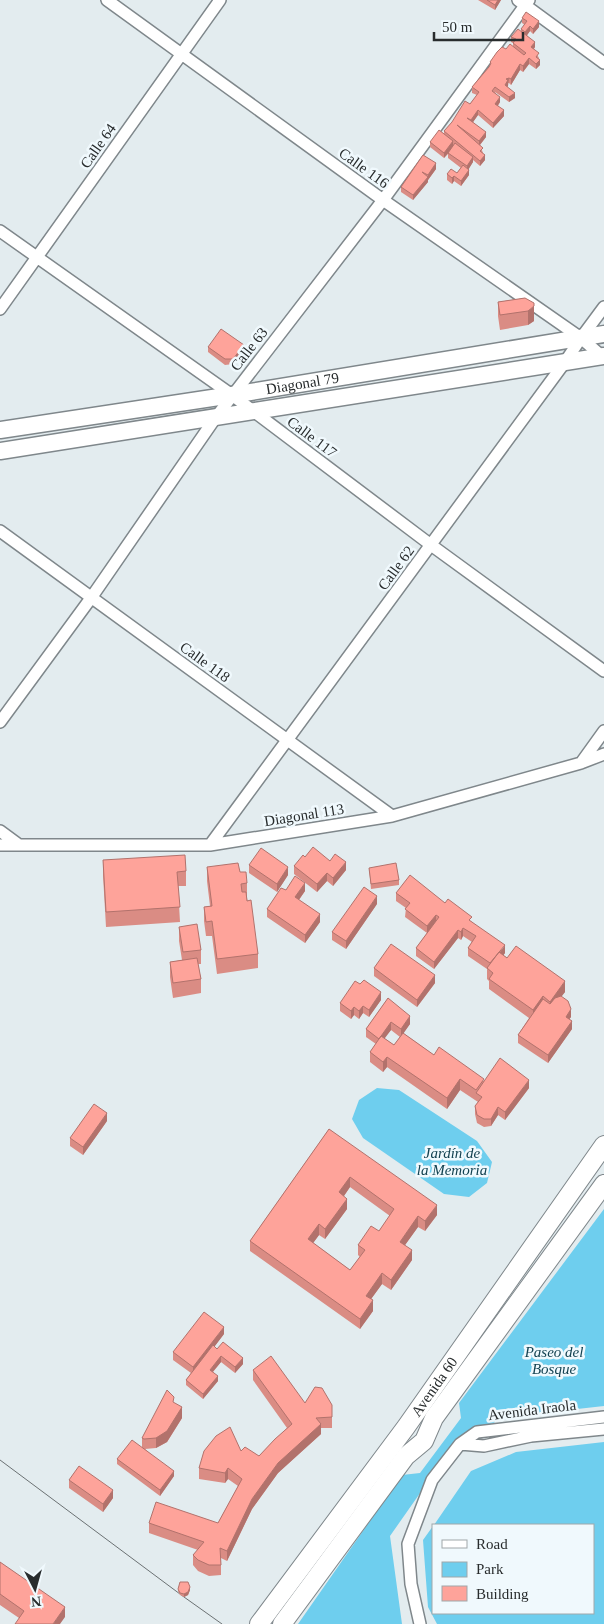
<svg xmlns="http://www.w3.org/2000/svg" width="604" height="1624" viewBox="0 0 604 1624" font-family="'Times New Roman',serif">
<rect width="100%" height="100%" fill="#e3ecef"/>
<path fill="#6eceee" d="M377 1088 399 1090 477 1141 492 1162 487 1183 469 1197 444 1194 363 1138 352 1119 359 1100Z
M604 1209V1406L506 1417 458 1439 390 1536 402 1624H298L402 1475 420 1473 461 1418 459 1403Z
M604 1442V1624H437L428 1607 423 1540 433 1526V1613H593V1525H434L471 1471 516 1452Z"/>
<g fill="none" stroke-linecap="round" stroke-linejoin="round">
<g stroke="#7f878b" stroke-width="14">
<path id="street" d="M107 0 383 200 581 338 604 358
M518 0 604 63
M0 231 232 395 431 545 604 671
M0 309 220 0
M0 531 392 816
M0 722 91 598 216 417 383 200 529 0
M581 763 604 731
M0 831 19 845
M0 845H210L392 816 581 763 604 754
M210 845 565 362 581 338 604 307
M460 1444 484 1446 531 1436 604 1429
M420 1624 411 1584 408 1544 432 1480 460 1444 477 1432 604 1417"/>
</g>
<g stroke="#7f878b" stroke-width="19">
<g id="secondary">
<path id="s1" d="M0 430 232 395 604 334"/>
<path d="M0 451 604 356"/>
</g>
</g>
<g stroke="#7f878b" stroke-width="20">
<g id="primary">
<path id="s2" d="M259 1624 406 1427 604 1145"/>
<path d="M282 1624 406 1456 424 1441 434 1418 604 1184"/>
</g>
</g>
<use href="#street" stroke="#fff" stroke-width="11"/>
<use href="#secondary" stroke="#fff" stroke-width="16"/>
<use href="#primary" stroke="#fff" stroke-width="18"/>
<path stroke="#6b7173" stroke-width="1" d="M0 1460 184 1597 222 1624"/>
</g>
<path fill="#da8c84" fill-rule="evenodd" d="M478 0H501L495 10Z
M522 18 539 27 533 34 530 31 527 35 535 47 534 49 539 58 540 65 536 69 529 64 523 72 520 70 511 85 509 83H508V86L507 87 515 98 509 102 495 92 500 102 498 106 504 116 493 128 478 115 473 122 486 137 480 145 483 153V154L485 160 480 166 473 160V162L468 169 469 175 461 186 454 181 452 184 447 180V174L457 173 461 168 448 158V154L444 158 430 147V142L444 134V131L470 104 477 95 472 93V87L490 66V62L506 49 513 47V43L511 42V37L521 31V29L525 25 522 23Z
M423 155 436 169 428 180V182L413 200 401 192V187Z
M525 298 534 321 528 325 500 330 498 316V302Z
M208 347 244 350 233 364 225 365 208 352Z
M305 857 330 861 346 870 333 886 327 881 317 892 294 874V866Z
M103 860 186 871V886H178L180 922 106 927 103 875Z
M249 865 288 875 277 892 249 873Z
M207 867 240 872 247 883V898L258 954V968L217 974 212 936H206L204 921V907L210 906 207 881Z
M369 868 399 880V885L371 889Z
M286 890 305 891 299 900 320 922 305 943 267 917V909Z
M396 893 445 903 472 922 505 953 503 955 565 992 561 996 571 1017 569 1019 572 1029 548 1063 518 1043V1035L529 1018 489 989V981L487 979V969L468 956V948L472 942 463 936 461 940 458 938 434 969 416 956V948L427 933 405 917 406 908 396 901Z
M377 904 346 949 332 940V932Z
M179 927 201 950V964H198L201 979V993L173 998 170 977V962L182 960 179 941Z
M374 968 435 983 417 1007 374 976Z
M388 998 410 1024 403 1033 434 1055 484 1081 529 1088 505 1120 498 1115 491 1126 484 1127 477 1123 475 1114V1106L478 1102 460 1090 447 1109 387 1067 383 1072 370 1062V1052L376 1044 366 1037V1029ZM391 1030 400 1037 394 1045 384 1038Z
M381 1000 369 1017 363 1013 359 1019 354 1015 351 1019 340 1011V1003Z
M107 1121 83 1155 70 1146V1138Z
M329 1129 437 1215 425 1231 418 1227 405 1245 412 1260 391 1290 382 1284 371 1299 373 1311 360 1329 250 1251V1241ZM350 1187 390 1216 379 1231 358 1245V1255L360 1257 350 1270 313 1243 319 1235 325 1239 347 1209 344 1196Z
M224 1334 214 1347 243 1364 235 1373 221 1362 213 1372 218 1381 203 1399 186 1385V1380L191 1373 173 1360V1352Z
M253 1370 305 1403 332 1405V1428H321V1434L278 1473 252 1509 227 1561 221 1558V1575L209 1576 198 1571 193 1565V1555L198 1550 149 1533V1523H218L238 1486 228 1479 225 1483 199 1479V1468L241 1451 259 1456 287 1428 253 1380Z
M174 1403 182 1418 167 1442 156 1448 145 1449 174 1476 160 1496 117 1464V1459L142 1447V1438Z
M69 1480 113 1498 103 1512 69 1488Z
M0 1562 65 1617 19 1618 0 1605Z
M178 1589 190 1590 188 1595 184 1597 180 1595 178 1591Z"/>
<path fill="#b2726c" d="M498 0H501L495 10V5Z
M539 21V27L533 34V29Z
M530 26V31L525 38V32Z
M535 42V47L531 52V47Z
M529 58V64L523 72V66Z
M540 60V65L536 69V64Z
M520 64V70L511 85V79Z
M509 78 508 86 505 91 506 79Z
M515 93V98L509 102V97Z
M500 97V102L495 109V104Z
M478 110V115L471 125V120Z
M504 110V116L493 128V123Z
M486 132V137L479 146V141Z
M453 141V147L444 158V153Z
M485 155V160L480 166V161Z
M473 157V162L467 172V166Z
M436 163V169L428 180V182L413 200V195L428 177V175Z
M469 170V175L461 186V181Z
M454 176V181L452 184V178Z
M534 306V321L528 325V311Z
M244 345V350L233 364V359Z
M346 862V870L333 886V878Z
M288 867V875L277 892V884Z
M327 873V881L317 892V884Z
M305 883V891L295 905V897Z
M377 896V904L346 949V941Z
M320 914V922L305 943V935Z
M436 915V922L427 934V926Z
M463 928V936L461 940V932Z
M458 930V938L434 969V962Z
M505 945V953L492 972V964Z
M435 975V983L417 1007V1000Z
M565 981V992L550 1012V1002Z
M381 992V1000L369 1017V1010Z
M543 996V1006L533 1020V1010Z
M363 1006V1013L359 1019V1011Z
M354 1007V1015L351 1019V1011Z
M571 1009V1017L566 1024V1017Z
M410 1016V1024L401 1037V1029Z
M572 1021V1029L548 1063V1055Z
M391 1022V1030L379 1046V1039Z
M387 1057V1067L383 1072V1062Z
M460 1079V1090L447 1109V1098Z
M529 1080V1088L505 1120V1112Z
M498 1107V1115L491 1126V1119Z
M107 1113V1121L83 1155V1147Z
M350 1177V1187L339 1203V1192Z
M347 1199V1209L325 1239V1229Z
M437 1205V1215L425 1231V1221Z
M418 1216V1227L400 1252V1242Z
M319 1224V1235L308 1250V1239Z
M412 1250V1260L391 1290V1280Z
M382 1273V1284L366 1306V1296Z
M373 1300V1311L360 1329V1319Z
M224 1327V1334L193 1375V1367Z
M221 1356V1362L210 1375V1370Z
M243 1358V1364L235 1373V1367Z
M218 1376V1381L203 1399V1394Z
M182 1407V1418L167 1442 156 1448V1438Z
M321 1424V1434L278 1473 252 1509 227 1561V1551L252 1499 278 1463Z
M228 1468V1479L225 1483V1473Z
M174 1471V1476L160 1496V1490Z
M113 1490V1498L103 1512V1504Z
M190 1587V1590L188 1595 184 1597V1594Z
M65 1607V1617L60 1624H53Z"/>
<path fill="#fea39a" stroke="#b2726c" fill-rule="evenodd" d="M487 0H498L495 5Z
M526 12 539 21 533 29 530 26 525 32 521 29 527 21 522 18Z
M518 29 535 42 531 47 539 53 536 57 540 60 536 64 529 58 523 66 520 64 511 79 509 78 506 79 508 80 505 85 515 93 509 97 495 87 492 91 500 97 495 104 504 110 493 123 478 110 471 120 467 118 486 132 479 141 457 125 483 148 480 151 485 155 480 161 444 131 452 122 465 101 470 104 479 92 472 87 489 67 491 63 490 62 497 52 502 47 506 49 510 44 524 55 526 53 513 43 516 39 511 37Z
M439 130 453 141 444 153 430 142Z
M455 143 473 157 467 166 448 153Z
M423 155 436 163 428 175 422 172 428 177 413 195 401 187Z
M463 165 469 170 461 181 454 176 452 178 447 174 451 169 457 173Z
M525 298 534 303V306L528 311 500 315 498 302Z
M221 329 244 345 233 359H225L208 347Z
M313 847 330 861 335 854 346 862 333 878 327 873 317 884 294 866 303 855 305 857Z
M261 848 288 867 277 884 249 865Z
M185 855 186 871 177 872 180 907 106 912 103 860Z
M238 863 240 872H246L247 883 241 884 242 892H246L247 901 251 900 258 954 217 959 212 921 206 922 204 907 212 906 207 867Z
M396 863 399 880 371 884 369 868Z
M410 875 445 903 448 899 472 917 469 920 505 945 490 963 468 948 476 936 463 928 461 932 458 930 434 962 416 948 439 917 436 915 427 926 405 909 410 903 396 893Z
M295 876 305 883 295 897 320 914 305 935 267 909 281 888 286 890Z
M364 887 377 896 346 941 332 932Z
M197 924 201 950 183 952 179 927Z
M391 944 435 975 417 1000 374 968Z
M516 946 565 981 550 1002 543 996 533 1010 489 979 493 973 487 968 499 952 507 958Z
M197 958 201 979 173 983 170 962Z
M364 980 381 992 369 1010 363 1006 359 1011 354 1007 351 1011 340 1003 355 981 360 984Z
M561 996 568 1001 571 1009 566 1017 572 1021 548 1055 518 1035 543 999 550 1004 555 998Z
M388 998 410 1016 401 1029 391 1022 379 1039 366 1029Z
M403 1033 434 1055 439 1047 484 1079 476 1090 460 1079 447 1098 387 1057 383 1062 370 1052 381 1036 394 1045Z
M500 1058 529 1080 505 1112 498 1107 491 1119H484L477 1115 475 1106 482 1097 476 1093Z
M94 1104 107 1113 83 1147 70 1138Z
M329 1129 437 1205 425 1221 418 1216 400 1242 412 1250 391 1280 382 1273 366 1296 373 1300 360 1319 250 1241ZM350 1177 394 1209 379 1231 371 1226 358 1245 365 1250 350 1270 308 1239 319 1224 325 1229 347 1199 339 1192Z
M204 1312 224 1327 193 1367 173 1352Z
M223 1342 243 1358 235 1367 221 1356 210 1370 218 1376 203 1394 186 1380 213 1345 217 1349Z
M271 1356 305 1403 315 1387 322 1388 332 1405V1417L316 1418 321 1424 278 1463 252 1499 227 1551 220 1548 221 1565H209L198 1560 193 1555 204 1542 149 1523 156 1502 218 1523 242 1479 228 1468 225 1473 199 1468 204 1451 216 1436 230 1427 241 1451 245 1447 259 1456 275 1439 292 1424 253 1370Z
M167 1390 174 1397 173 1402 182 1407 167 1431 156 1438 144 1439 142 1438Z
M132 1440 174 1471 160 1490 117 1459Z
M79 1466 113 1490 103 1504 69 1480Z
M0 1562 65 1607 53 1624H15L24 1611 0 1594Z
M180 1582H188L190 1587 188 1592 184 1594 180 1593 178 1589Z"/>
<g text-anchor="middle" stroke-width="5" stroke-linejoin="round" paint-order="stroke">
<g font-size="15" fill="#282c2d" stroke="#f0f9fd">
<text transform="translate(98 146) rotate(-55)" y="5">Calle 64</text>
<text transform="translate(364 168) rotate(36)" y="5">Calle 116</text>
<text transform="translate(249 349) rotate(-52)" y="5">Calle 63</text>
<text dy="5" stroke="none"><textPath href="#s1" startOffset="306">Diagonal 79</textPath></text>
<text transform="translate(312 437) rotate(37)" y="5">Calle 117</text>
<text transform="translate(396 568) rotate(-54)" y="5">Calle 62</text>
<text transform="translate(205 662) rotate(36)" y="5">Calle 118</text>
<text transform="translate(304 815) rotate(-9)" y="5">Diagonal 113</text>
<text dy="5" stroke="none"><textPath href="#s2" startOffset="295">Avenida 60</textPath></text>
<text transform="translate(532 1410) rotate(-7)" y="5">Avenida Iraola</text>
</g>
<g font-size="15" font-style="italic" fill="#134251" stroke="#f0f9fd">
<text x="452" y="1158">Jardín de<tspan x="452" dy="17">la Memoria</tspan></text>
<text x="554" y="1357">Paseo del<tspan x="554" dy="17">Bosque</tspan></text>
</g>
</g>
<rect x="432" y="1524" width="162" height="90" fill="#f0f9fd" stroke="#a0a7aa"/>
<rect x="442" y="1540" width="25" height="8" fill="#ffffff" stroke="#a0a7aa"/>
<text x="476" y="1549" font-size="15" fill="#282c2d">Road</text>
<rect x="442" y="1562" width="25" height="15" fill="#6eceee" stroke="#a0a7aa"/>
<text x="476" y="1574" font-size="15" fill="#282c2d">Park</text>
<rect x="442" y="1586" width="25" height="15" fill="#fea39a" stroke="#a0a7aa"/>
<text x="476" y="1599" font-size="15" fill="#282c2d">Building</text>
<g transform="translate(35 1589) rotate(174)" stroke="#f0f9fd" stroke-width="4" paint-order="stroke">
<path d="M0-4L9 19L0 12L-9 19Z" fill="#282c2d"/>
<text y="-8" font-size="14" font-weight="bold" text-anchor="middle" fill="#282c2d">N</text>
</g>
<path d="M434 32v8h89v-8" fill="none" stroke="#282c2d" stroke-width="2.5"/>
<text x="442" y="32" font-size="15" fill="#282c2d" stroke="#f0f9fd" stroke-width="4" paint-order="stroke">50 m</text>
</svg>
